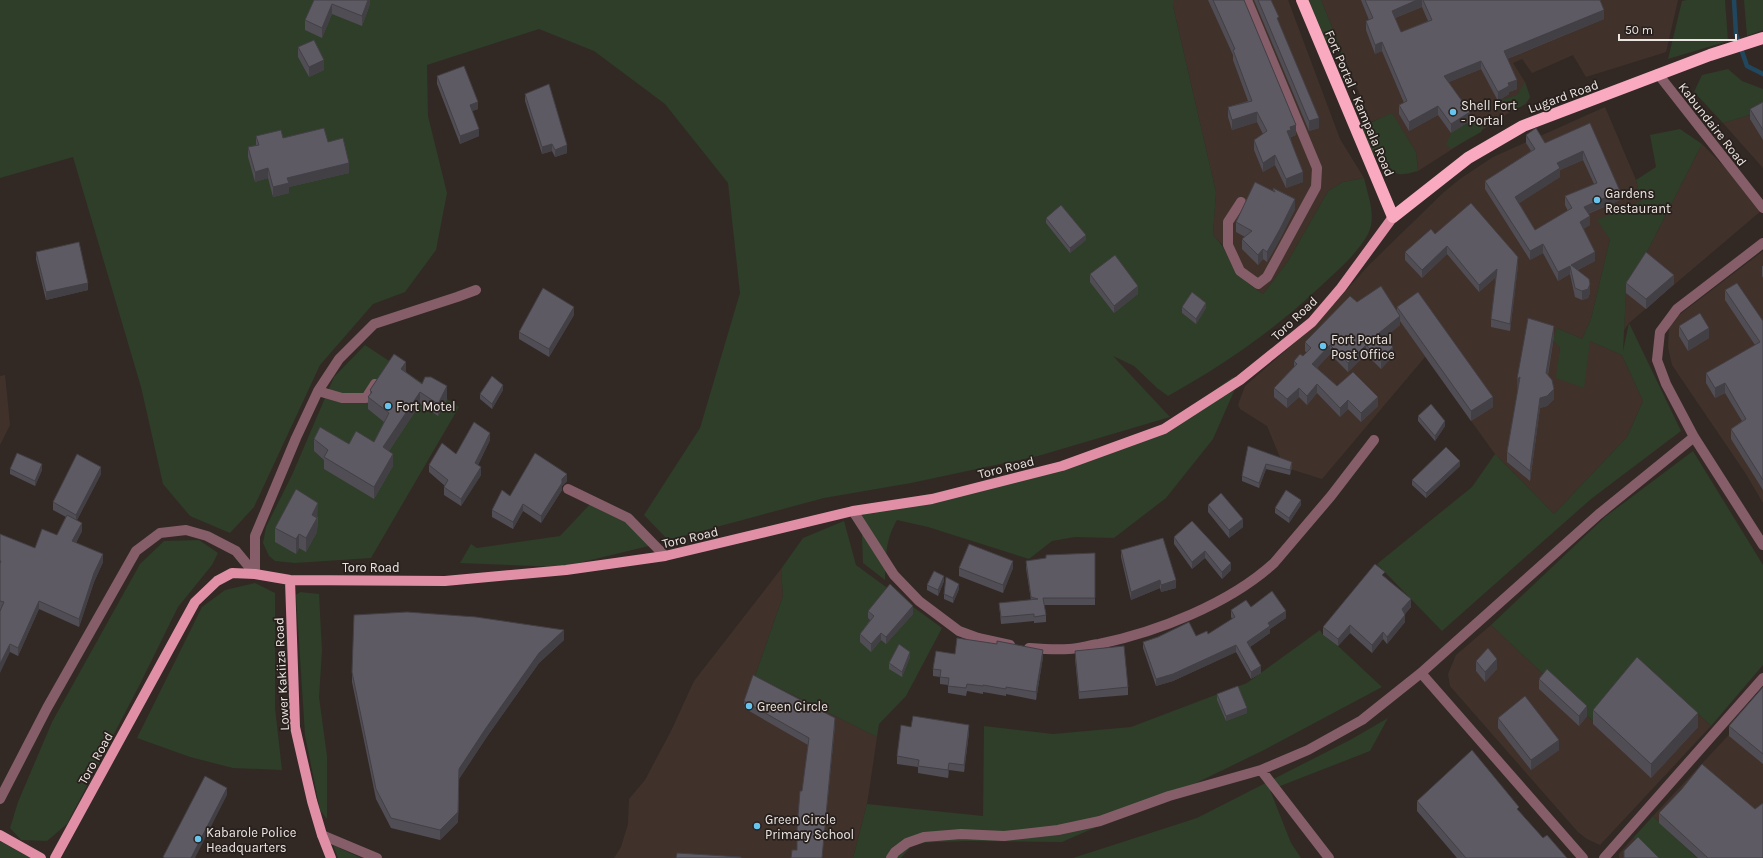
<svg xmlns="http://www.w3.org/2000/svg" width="1763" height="858" viewBox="0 0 1763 858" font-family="Karla,sans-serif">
<rect width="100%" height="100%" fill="#322925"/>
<path fill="#40322b" d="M1173 0H1288L1340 139 1364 178 1343 182 1328 191 1288 261 1263 294 1251 285 1234 268 1223 245 1213 235 1216 192 1173 6Z
M1321 0H1678L1666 52 1586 77 1573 55 1532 73 1522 59 1513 63 1525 82 1530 97 1526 104 1513 110 1418 171 1416 152 1392 114 1371 122Z
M1605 107 1636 180 1641 201 1610 239 1591 319 1582 339 1557 328 1560 347 1557 378 1590 341 1622 355 1643 401 1627 437 1554 514 1495 454 1425 357 1322 479 1284 467 1267 426 1240 409 1238 405 1245 386 1316 324 1369 265 1444 192 1460 179 1493 157Z
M1763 111V168L1723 123Z
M1702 144 1748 191 1762 210 1629 323 1624 330 1626 293Z
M1763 251V503L1746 474 1672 365 1668 347 1669 328 1679 315Z
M5 375 10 425 0 445V376Z
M781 569 783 596 755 676 877 737 867 804 853 858H614L621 847 628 824 629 799 645 780 671 731 694 681Z
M1491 625 1593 721 1643 662 1711 726 1600 845 1587 839 1578 832 1450 686 1448 674 1456 655Z
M1739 724 1763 744V810L1721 858H1697L1653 816Z
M1633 838 1653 858H1619V854Z"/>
<path fill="#2e3e28" d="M0 0H1173V6L1216 192 1213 235C1226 248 1225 253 1233 267 1239 277 1253 287 1263 294L1288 261 1328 191 1343 182 1364 178C1368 196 1377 217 1368 234 1358 253 1336 272 1321 286 1273 331 1225 364 1168 396L1157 388 1134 366 1113 356 1170 417 1038 456 911 483 824 498 668 540 644 515 700 428 740 293 728 183 665 104 594 51 539 29 427 65 428 116 447 193 436 250 405 292 373 304 320 365 254 507 230 533 190 516 163 484 141 387 73 157 0 178Z
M1308 0H1321L1343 54C1320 48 1315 19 1308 0Z
M1687 0H1725L1728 41 1668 59 1682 1Z
M1744 0H1763V30L1747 36Z
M1728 69 1742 81 1763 89V111L1723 123 1694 92 1702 75Z
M1525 82 1530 97C1523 110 1512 110 1498 109V101L1517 95Z
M1392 113 1416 152 1418 171C1413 172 1405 175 1399 174 1381 172 1366 143 1359 128Z
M1470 121 1486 122 1481 132 1451 149 1446 144 1451 133Z
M1680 129 1702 144 1626 293 1623 351 1629 323 1681 431 1591 499 1442 631 1377 564 1472 487 1495 454 1554 514 1627 437 1643 401 1622 355 1590 341 1584 388 1556 378 1560 347 1553 340 1557 328 1582 339 1591 319 1610 239 1597 220 1641 201 1636 180 1656 167 1650 135Z
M365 345 459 407 371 558 295 563 275 561 269 556 263 543 266 527 292 475 334 377Z
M1233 377 1235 389 1213 439 1166 498 1114 538 1075 537 1052 541 1029 559 928 527 897 520C885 540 886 558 885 580L863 563 861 509 1042 469 1163 427Z
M1693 451 1763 565V665L1711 726 1643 662 1593 721 1491 625 1605 517Z
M594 500 657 544 562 567 460 563 471 544 477 548 560 536Z
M844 521 856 565 942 628 906 696 879 724 877 737 755 676 783 596 781 569 803 538Z
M199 540 218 553 212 565 178 607 139 686 67 824 47 841 21 840 10 828 18 802 52 722 140 564 164 541Z
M255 583 275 593V708L282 770 233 768 190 757 137 738 202 607 225 590Z
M300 592 319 594 322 651 319 697 327 756V819L320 810 305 735 296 595Z
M1320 630 1323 635 1338 646 1382 687 1266 749 1186 788 1062 842 965 841 914 843 901 858H853L867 804 983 816 984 726 1053 734 1131 727 1247 683Z
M1388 718 1370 751 1270 790 1291 843 1301 858H1073L1197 818 1350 740Z
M1653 816 1697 858H1653L1633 838Z
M0 841 32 858H0Z
M333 845 361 858H338Z"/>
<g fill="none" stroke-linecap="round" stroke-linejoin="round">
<path stroke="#20475e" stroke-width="4.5" d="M1734 0 1736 34 1747 66 1763 74"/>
<path stroke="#865e69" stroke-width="10" d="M1658 74 1763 208
M1241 202 1228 222V245L1240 271 1258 284 1267 277 1316 187 1317 168 1247 0
M1763 243 1677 309 1660 332 1657 360 1666 384 1694 437 1763 545
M318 391 342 398H366L375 384
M568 489 628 518 665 556
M853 511 894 575 919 601 959 631 978 638 1010 645
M255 574V536L296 438 318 391 339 359 374 324 457 297 476 290
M1029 648C1042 649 1056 650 1069 649 1079 649 1089 645 1099 644 1157 632 1229 604 1274 563L1331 496 1374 440
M1421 673 1583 858
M1261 770 1329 858
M0 799 47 708 136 551 160 533 186 530 207 536 236 551 255 574
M322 835 377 858
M891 858 895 852 907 843 924 837 961 834 1004 836 1058 830 1100 821 1169 796 1261 770 1308 750 1362 720 1421 673 1599 514 1694 437
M1604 858 1763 678"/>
<path stroke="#e18fa7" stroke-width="10" d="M290 580 295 727 312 801 322 835 331 858
M0 835 41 858
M55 858 195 602 217 581 232 573 255 574 290 580 445 581 566 570 665 556 853 511 932 499 1062 466 1164 429 1240 380 1312 322 1341 288 1393 217"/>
<path stroke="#f9aac0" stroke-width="12" d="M1302 0 1393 217 1468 158 1523 126 1710 55 1763 38"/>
</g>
<path fill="#514d55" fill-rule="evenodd" d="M314 0H370V4L362 26 332 14 322 38 305 30V20Z
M1208 0H1244L1296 135 1291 137V140L1303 182 1286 188 1275 165 1263 172 1254 150V140L1263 134 1257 122 1232 130 1228 117V107L1248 101 1233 60V55Z
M1254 0H1271L1279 23 1319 128 1309 131Z
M1361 0H1600L1604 19 1507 59 1517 89 1509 92V94L1498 101 1481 69 1449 82 1470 121 1451 133 1438 115 1409 131 1399 114V105L1404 103 1382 51 1375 54 1366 30V21L1369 20ZM1422 7 1428 21 1401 32 1395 18Z
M298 47 324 70 309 77 298 57Z
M437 76 478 109 472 111 479 136 460 144 437 84Z
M525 94 567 153 555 157 552 151 542 154 525 101Z
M1763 102V140L1750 119V109Z
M1590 123 1620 200 1588 214 1590 225 1583 229 1595 261 1578 270 1590 293 1588 298 1582 300 1575 297 1570 274 1558 281 1543 253 1530 260 1485 189V181L1531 151 1526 143V135L1545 143ZM1583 160 1594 184 1565 196V205L1568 211 1535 230 1519 203 1560 177V170Z
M256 136 328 142 349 173 289 187V193L273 197 268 178 255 182 248 157V147L256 146Z
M1273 188 1295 209 1280 239 1267 262 1263 259 1258 265 1242 249V239L1245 237 1236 232V222L1273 191Z
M1046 218 1086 240 1070 253 1046 223Z
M1435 234 1518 265 1510 331 1491 327V319L1496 277 1479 292 1447 254 1422 278 1405 260V252Z
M36 252 88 290 46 300 36 259Z
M1762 266H1763V278L1762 276Z
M1090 274 1138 294 1114 313 1090 282Z
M1626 283 1674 284 1646 309 1626 293Z
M1725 290 1763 321V490L1731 439V429L1742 421 1725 393 1715 398 1706 383V373L1755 345 1725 300Z
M1357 302 1397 312V307L1493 407 1471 421 1400 321V325L1384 338 1393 356 1381 369 1366 354 1348 372 1330 354 1317 368 1337 386 1378 406 1361 422 1348 409 1340 417 1317 393 1307 405 1299 397 1287 408 1274 397V388L1294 367V361L1303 356 1307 353 1305 351V342Z
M1182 307 1206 308 1196 324 1182 313Z
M574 315 549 357 519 339V332Z
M1679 326 1709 338 1688 351 1679 336Z
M1554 336 1548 375 1554 399 1547 406 1540 408 1530 481 1507 462V452L1518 389H1517Z
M406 372 422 384 447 399 438 416 420 404 389 451 393 466 374 499 324 469V460L314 451V439L349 444 374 442 384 422 368 409V397L370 394V390Z
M503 390 492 409 480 399V394Z
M1418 416 1445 426 1435 441 1418 421Z
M490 440 478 465 481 475 461 506 444 495V487L445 486 429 472V465Z
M1248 446 1292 467 1290 475 1266 469 1259 488 1242 481V476Z
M1460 466 1426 498 1412 485V480Z
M10 469 42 470 35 486 10 474Z
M101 474 77 520 82 531 76 543 103 562 94 582 79 627 39 609 18 656 10 652 1 609H0V534L35 548 57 535 66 517 53 510V502Z
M567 481 562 486V490L541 523 523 511 513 529 492 517V510L510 496Z
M1208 505 1243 527 1229 538 1208 512Z
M1301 505 1289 523 1275 513V508Z
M318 517 317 532 306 552 299 548 296 554 275 542V528Z
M1192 521 1231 570 1222 579 1205 558 1192 569 1174 544V537Z
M1121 550 1176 588 1161 592 1160 588 1131 600 1121 557Z
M1095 553V605H1044L1046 615V622L1034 623V621L1001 624 999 603 1031 600 1026 568V561Z
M959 568H1013L1003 593 959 576Z
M1385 577 1411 607 1405 614V622L1387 644 1383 639 1372 653 1350 633 1338 646 1323 635V627Z
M944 581 938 596 927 590V585Z
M959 589 953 603 944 599V594Z
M1251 607 1286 618 1270 629V633L1250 647 1261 673 1251 679 1236 652 1173 681 1156 686 1143 648V642L1196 636 1208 634 1232 619 1231 617V610Z
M868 611 913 614 886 644 881 640 871 652 860 642V634L870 620 868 618Z
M564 640 539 663 486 738 459 779 458 822 440 840 391 828 376 799 352 682V672Z
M1075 651 1128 687V695L1079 699 1075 659Z
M955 654 1043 657 1036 700 1006 694V696L983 692V694L967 691 966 696 948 693V685L940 684V677L933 676V669Z
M910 657 902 677 889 669V663Z
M1476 661 1497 669 1485 682 1476 671Z
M1539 679 1587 716 1579 726 1539 689Z
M1763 687V764L1729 736V726Z
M1217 694 1247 713 1226 721 1217 700Z
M744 701 835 725 822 858H791L797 850 802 791 808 745 744 708Z
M1593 710 1698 727 1651 778 1593 724Z
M1498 718 1559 750 1531 770 1498 728Z
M911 727 969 732 964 772 949 770 948 778 918 773V767L897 764V756Z
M1417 801 1519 811 1543 838 1567 858H1457L1417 811Z
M1659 813 1763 858H1698L1659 823Z"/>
<path fill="#423f45" d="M368 0H370V4L362 26V16Z
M1417 0H1422V7L1392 19V11Z
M332 4V14L322 38V28Z
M1604 10V19L1504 60V51Z
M1382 42V51L1375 54V45Z
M324 60V70L309 77V67Z
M1481 61V69L1444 84V76Z
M1517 80V89L1509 92V94L1498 101V92L1508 83Z
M478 102V109L470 112V105Z
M1438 106V115L1409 131V122Z
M1257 112V122L1232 130V120Z
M1470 112V121L1451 133V124Z
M1319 118V128L1309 131V121Z
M1296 125V135L1291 137V140L1287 141V131L1290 127Z
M479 129V136L460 144V136Z
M552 144V151L542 154V147Z
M567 145V153L555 157V150Z
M1583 151V160L1560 170V177L1515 206V197L1557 163Z
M1275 155V165L1263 172V163Z
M349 163V173L289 187V193L273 197V187L287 178Z
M268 168V178L255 182V172Z
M1303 172V182L1286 188V179Z
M1620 191V200L1584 215V207Z
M1295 199V209L1280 239 1267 262V252Z
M1590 216V225L1580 231V222Z
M1086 235V240L1070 253V248Z
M1543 244V253L1530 260V251Z
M1447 246V254L1422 278V270Z
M1263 249V259L1258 265V255Z
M1595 252V261L1572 273 1571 265Z
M1518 257V265L1510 331V324Z
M1570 266V274L1558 281V272Z
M1497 269V276L1479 292V285Z
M1674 275V284L1646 309V299Z
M88 283V290L46 300V292Z
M1590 284V293L1588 298 1582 300V291Z
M1138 286V294L1114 313V306Z
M1206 303V308L1196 324V319Z
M574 307V315L549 357V349Z
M1400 316V325L1379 342V333Z
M1554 326V336L1546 383V373Z
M1709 328V338L1688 351V341Z
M1330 345V354L1312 373V364Z
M1366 345V354L1348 372V363Z
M1393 347V356L1381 369V360Z
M406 362V375L401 369Z
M1520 377V387L1517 389V379Z
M1725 383V393L1715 398V388Z
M1317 384V393L1307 405V396Z
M503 385V390L492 409V404Z
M447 386V399L438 416V404Z
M1299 388V397L1287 408V399Z
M1554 389V399L1547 406 1540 408 1530 481V471L1540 398Z
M420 392V404L383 460V447Z
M1378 397V406L1361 422V413Z
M1493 397V407L1471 421V411Z
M1348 400V409L1340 417V408Z
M1445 421V426L1435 441V436Z
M490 433V440L475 471V463Z
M393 454V466L374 499V487Z
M1460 461V466L1426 498V493Z
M1292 462V467L1290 475V470Z
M42 464V470L35 486V481Z
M1266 464V469L1259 488V483Z
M101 467V474L76 522V515Z
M481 467V475L461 506V499Z
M567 474V481L562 486V490L541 523V516L562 479Z
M1301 500V505L1289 523V518Z
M318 503 317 532 306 552V538L312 515Z
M523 504V511L513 529V522Z
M1243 519V527L1229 538V530Z
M82 523V531L72 550V541Z
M299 534V548L296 554V539Z
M1205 551V558L1192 569V562Z
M103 554V562L94 582 79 627V619L94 573Z
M1013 561V568L1003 593V585Z
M1231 563V570L1222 579V572Z
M944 576V581L938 596V590Z
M1160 580V588L1131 600V592Z
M1176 580V588L1161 592V585Z
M959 584V589L953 603V598Z
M1411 599V607L1402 617V609Z
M39 601V609L18 656V648Z
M913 606V614L886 644V637Z
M1286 611V618L1270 629V633L1247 649V642L1268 623Z
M1405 615V622L1387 644V637Z
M1350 625V633L1338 646V639Z
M564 630V640L539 663 486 738 459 779 458 822 440 840V830L459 769 486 728 539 653Z
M1383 632V639L1372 653V645Z
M881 633V640L871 652V644Z
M10 644V652L0 673V664Z
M1236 645V652L1173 681 1156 686V679Z
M1043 650V657L1036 700V692Z
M910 652V657L902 677V672Z
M1497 659V669L1485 682V672Z
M1261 666V673L1251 679V672Z
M1587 706V716L1579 726V716Z
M1247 708V713L1226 721V716Z
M1698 713V727L1651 778V764Z
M835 718V725L822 858Z
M969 725V732L964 772V765Z
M1559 740V750L1531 770V760Z
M949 763V770L948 778V770Z
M227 788V795L195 858H191Z"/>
<path fill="#5e5a63" stroke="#423f45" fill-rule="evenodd" d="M314 0H368L362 16 332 4 322 28 305 20Z
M1213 0H1244L1296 125 1290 127 1291 130 1287 131 1303 172 1286 179 1275 155 1263 163 1254 140 1267 131 1257 112 1232 120 1228 107 1252 101 1233 50 1235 49Z
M1258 0H1271L1279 17 1277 18 1319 118 1309 121Z
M1365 0H1417L1392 11 1401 32 1432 20 1423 0H1600L1604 10 1504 51 1517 80 1508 83 1509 86 1498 92 1481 61 1444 76 1470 112 1451 124 1438 106 1409 122 1399 105 1407 101 1382 42 1375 45 1366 21 1373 18Z
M314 40 324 60 309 67 298 47Z
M464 66 478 102 470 105 479 129 460 136 437 76Z
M549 84 567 145 555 150 552 144 542 147 525 94Z
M1763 102V130L1750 109Z
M1590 123 1620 191 1584 207 1590 216 1580 222 1595 252 1571 265 1589 279 1590 284 1588 289 1582 291 1575 288 1570 266 1558 272 1543 244 1530 251 1485 181 1535 149 1526 135 1536 128 1545 143ZM1583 151 1597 183 1565 196 1572 208 1535 230 1515 197 1560 168 1557 163Z
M324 128 328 142 343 138 349 163 287 178 289 183 273 187 268 168 255 172 248 147 259 145 256 136 281 130 283 138Z
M1255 182 1275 192 1273 188 1295 199 1280 229 1267 252 1263 249 1258 255 1242 239 1252 231 1236 222Z
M1471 203 1518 257 1510 324 1491 319 1497 269 1479 285 1447 246 1422 270 1405 252 1431 229 1435 234Z
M1061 205 1086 235 1070 248 1046 218Z
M79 242 88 283 46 292 36 252Z
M1646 252 1674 275 1646 299 1626 283Z
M1115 255 1138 286 1114 306 1090 274Z
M1737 283 1763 321V480L1731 429 1746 419 1725 383 1715 388 1706 373 1760 342 1725 290Z
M1381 286 1400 316 1379 333 1393 347 1381 360 1366 345 1348 363 1330 345 1312 364 1337 386 1353 372 1378 397 1361 413 1348 400 1340 408 1317 384 1307 396 1299 388 1287 399 1274 388 1297 364 1294 361 1300 354 1303 356 1311 348 1305 342 1350 296 1357 302Z
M543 288 574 307 549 349 519 332Z
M1192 292 1206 303 1196 319 1182 307Z
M1418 292 1493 397 1471 411 1397 307Z
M1700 313 1709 328 1688 341 1679 326Z
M1528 318 1554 326 1546 373 1552 380 1554 389 1547 396 1540 398 1530 471 1507 452 1520 377 1517 379Z
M394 354 406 362 401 369 422 384 425 377H431L447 386 438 404 420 392 383 447 393 454 374 487 324 457 328 450 314 439 320 427 349 444 356 431 374 442 389 413 368 397 372 392 370 390Z
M492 376 503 385 492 404 480 394Z
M1431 404 1445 421 1435 436 1418 416Z
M474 422 490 433 475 463 481 467 461 499 444 487 448 480 429 465 442 443 456 454Z
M1248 446 1292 462 1290 470 1266 464 1259 483 1242 476Z
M1446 447 1460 461 1426 493 1412 480Z
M17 453 42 464 35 481 10 469Z
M535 453 567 474 562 479V483L541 516 523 504 513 522 492 510 502 490 510 496Z
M77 454 101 467 76 515 53 502Z
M296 489 318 503 312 515 317 518 306 538 299 534 296 539 275 528Z
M1286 490 1301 500 1289 518 1275 508Z
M1221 493 1243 519 1229 530 1208 505Z
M67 515 82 523 72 541 103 554 94 573 79 619 39 601 18 648 10 644 0 664V611L4 602 0 601V564L1 561H0V534L35 548 42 529 57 535Z
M1192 521 1231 563 1222 572 1205 551 1192 562 1174 537Z
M1163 538 1176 580 1161 585 1160 580 1131 592 1121 550Z
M969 544 1013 561 1003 585 959 568Z
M1095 553V598H1043L1046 615 1034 617V614L1001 617 999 603 1038 599 1031 597 1026 561 1046 558V555Z
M1375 564 1385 572 1382 575 1411 599 1402 609 1405 615 1387 637 1383 632 1372 645 1350 625 1338 639 1323 627Z
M934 571 944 576 938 590 927 585Z
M946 577 959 584 953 598 944 594Z
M890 584 913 606 886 637 881 633 871 644 860 634 874 616 868 611Z
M1272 591 1286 611 1268 623 1270 626 1247 642 1261 666 1251 672 1236 645 1173 674 1156 679 1143 642 1158 637 1189 622 1196 636 1207 631 1208 634 1235 617 1231 610 1246 600 1251 607Z
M407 612 476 617 564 630 539 653 486 728 459 769 458 812 440 830 391 818 376 789 352 672 354 615Z
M957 638 997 644V641L1043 650 1036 692 1006 687V689L983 685V686L967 684 966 688 948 686 949 678 940 677 941 670 933 669 936 651 955 654Z
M899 644 910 652 902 672 889 663Z
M1124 646 1128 687 1079 692 1075 651Z
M1488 648 1497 659 1485 672 1476 661Z
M1637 657 1698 713 1651 764 1593 710Z
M1547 669 1587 706 1579 716 1539 679Z
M753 675 835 718 822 858H791L792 850H797V829L800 791H802L809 738 744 701Z
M1238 686 1247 708 1226 716 1217 694Z
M1763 687V754L1729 726Z
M1525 696 1559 740 1531 760 1498 718Z
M913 716 969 725 964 765 949 763 948 770 918 766 919 760 897 756 901 725 911 727Z
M1472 750 1519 807 1517 809 1543 838 1547 835 1567 858H1466L1417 801Z
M1702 764 1755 809 1763 803V858H1708L1659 813 1681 790Z
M205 776 227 788 191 858H165L163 857Z
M1638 837 1659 858H1624V851Z
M677 853 741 857V858H676Z"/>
<g fill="#67c4ef" stroke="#28201c" stroke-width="1.5">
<circle cx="1453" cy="112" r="4"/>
<circle cx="1597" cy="200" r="4"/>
<circle cx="1323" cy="346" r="4"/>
<circle cx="388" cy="406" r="4"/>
<circle cx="749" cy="706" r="4"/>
<circle cx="757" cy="826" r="4"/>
<circle cx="198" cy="839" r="4"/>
</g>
<g text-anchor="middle" stroke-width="3.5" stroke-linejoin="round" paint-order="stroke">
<g font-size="13" fill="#ece6e3" stroke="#28201c">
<text transform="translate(1563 96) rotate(-20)" y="5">Lugard Road</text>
<text transform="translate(1360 103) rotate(67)" y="5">Fort Portal - Kampala Road</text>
<text transform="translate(1713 124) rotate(52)" y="5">Kabundaire Road</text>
<text transform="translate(1294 318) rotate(-43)" y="5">Toro Road</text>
<text transform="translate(1006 467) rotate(-14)" y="5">Toro Road</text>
<text transform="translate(690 537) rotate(-13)" y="5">Toro Road</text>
<text x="371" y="572">Toro Road</text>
<text transform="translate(281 674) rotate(-93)" y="5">Lower Kakiiza Road</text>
<text transform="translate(95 758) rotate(-61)" y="5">Toro Road</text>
</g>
<g font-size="13" fill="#ece6e3" stroke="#28201c" text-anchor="start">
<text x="1461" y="110">Shell Fort<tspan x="1461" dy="15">- Portal</tspan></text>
<text x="1605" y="198">Gardens<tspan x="1605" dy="15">Restaurant</tspan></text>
<text x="1331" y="344">Fort Portal<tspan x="1331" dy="15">Post Office</tspan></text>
<text x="396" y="411">Fort Motel</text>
<text x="757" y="711">Green Circle</text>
<text x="765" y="824">Green Circle<tspan x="765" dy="15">Primary School</tspan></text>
<text x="206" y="837">Kabarole Police<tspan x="206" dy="15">Headquarters</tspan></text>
</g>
</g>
<path d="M1619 34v6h117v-6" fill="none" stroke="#ece6e3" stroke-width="2"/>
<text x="1625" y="34" font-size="12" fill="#ece6e3" stroke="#28201c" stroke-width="3" paint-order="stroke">50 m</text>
</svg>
